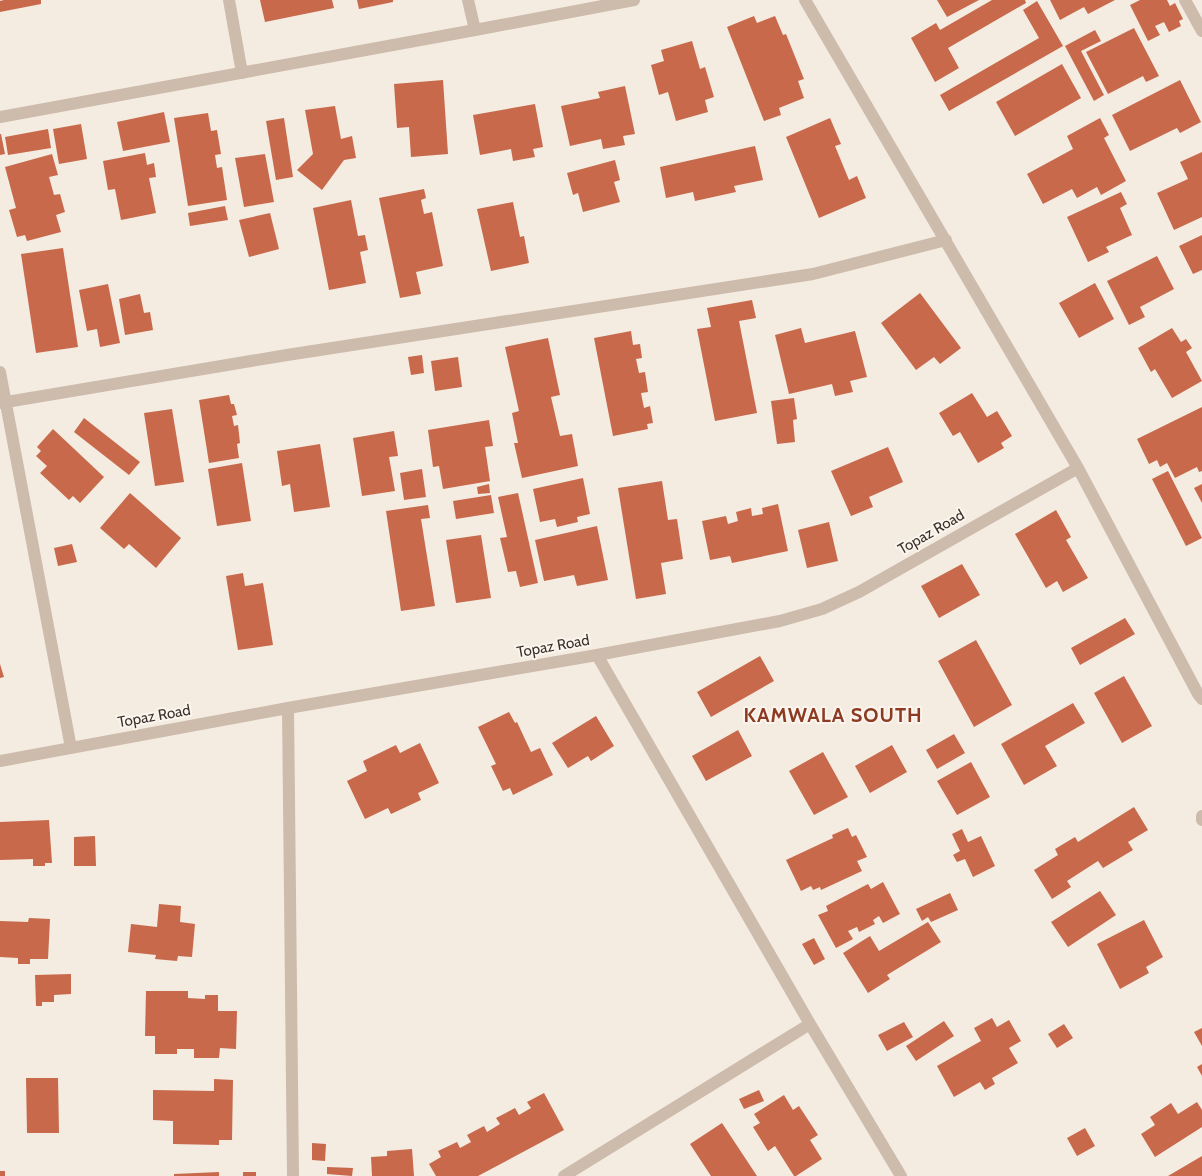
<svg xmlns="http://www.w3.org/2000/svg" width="1202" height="1176" viewBox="0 0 1202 1176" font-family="Cabin,sans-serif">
<rect width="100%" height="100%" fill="#f4ebe1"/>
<path fill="#c8694b" d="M4 0H41V4L0 12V1Z
M260 0H332L334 8 265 22Z
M357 0H393V2L359 9Z
M937 0H979L947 17Z
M992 0H1025L1026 3 948 48 959 68 935 82 911 38 936 23 940 30Z
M1050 0H1115L1088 14 1084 7 1060 20Z
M1140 0H1167L1170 6 1175 3 1183 19 1179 21 1181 26 1169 32 1164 22 1155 26 1160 35 1148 41 1130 5Z
M1037 1 1063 46 949 111 940 95 1039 38 1023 10Z
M754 16 757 23 775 16 783 35 786 34 804 79 798 81 804 98 779 108 781 115 764 121 727 27Z
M1134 28 1159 76 1146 82 1143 76 1108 94 1086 52Z
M1095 30 1101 41 1081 51 1104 95 1094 101 1065 46Z
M692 41 700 69 705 67 714 97 705 100 708 112 676 121 668 92 659 95 651 65 664 61 661 50Z
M1062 64 1081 98 1015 136 996 102Z
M443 80 448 154 411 157 409 127 397 128 394 84Z
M1180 80 1201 122 1180 133 1177 128 1130 151 1112 115Z
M625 86 635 134 623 136 625 145 603 149 601 139 570 146 561 106 600 98 598 92Z
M535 104 543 147 533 149 535 157 513 161 511 149 480 155 473 115Z
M335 106 341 139 352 136 356 158 344 160 322 190 297 170 313 154 305 110Z
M164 112 170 142 123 151 117 122Z
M208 113 211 131 217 130 221 154 215 155 217 168 222 167 227 200 188 206 174 118Z
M284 118 293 177 276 180 266 121Z
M830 118 841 144 835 146 849 180 857 176 866 198 819 218 786 137Z
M1100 118 1109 135 1104 138 1126 181 1101 195 1097 187 1077 198 1072 189 1043 204 1027 174 1073 149 1067 136Z
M81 124 87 159 59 164 53 129Z
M48 129 51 148 8 155 5 137Z
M0 134H1L5 154 0 155Z
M755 146 763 180 734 186 736 192 695 201 693 192 666 198 660 167Z
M1202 152V217L1174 230 1157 193 1188 179 1180 162Z
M145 153 147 165 154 163 156 177 149 178 156 213 121 220 115 189 108 190 103 161Z
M52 154 58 175 49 177 54 195 60 194 65 212 56 215 61 232 27 241 25 235 17 237 9 210 16 208 5 167Z
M265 154 274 202 244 207 235 158Z
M615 160 620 180 614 182 620 202 583 212 578 193 573 195 567 173Z
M424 189 426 198 421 200 424 214 432 212 443 266 416 272 421 294 400 298 379 198Z
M1121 192 1127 204 1120 208 1132 235 1106 247 1109 252 1088 262 1067 217Z
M351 200 358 236 365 235 368 250 360 252 366 283 329 290 313 208Z
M513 202 520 237 524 236 529 263 491 271 477 209Z
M225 206 228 220 190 226 188 213Z
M270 213 279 249 249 257 239 220Z
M1202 235V270L1193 274 1179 246Z
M63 248 78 347 36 353 21 254Z
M1157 256 1174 289 1140 307 1145 317 1129 325 1107 281Z
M1095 283 1114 319 1079 338 1059 303Z
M108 284 120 343 100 347 97 329 87 331 79 290Z
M920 293 961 348 940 364 934 357 916 370 881 323Z
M140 294 144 313 150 312 153 330 125 335 119 299Z
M752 300 756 318 739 321 757 413 715 421 697 329 711 327 707 308Z
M801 328 805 343 855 331 867 377 850 381 853 392 835 396 832 384 789 394 775 335Z
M1172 328 1181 342 1186 339 1192 348 1186 352 1202 381 1172 398 1155 369 1151 372 1138 348Z
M631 331 633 345 640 344 642 358 636 359 639 373 645 372 648 392 641 393 644 408 650 406 653 423 647 424 648 429 613 436 594 338Z
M548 338 560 395 551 397 560 436 572 434 578 466 522 478 514 443H518L512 413 519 411 505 347Z
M422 355 424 373 411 375 408 357Z
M458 357 462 387 435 391 431 361Z
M972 393 987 417 997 411 1012 436 1001 443 1004 448 978 463 960 432 953 436 939 413Z
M229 395 231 404H234L237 415 232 416 234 426 238 425 240 443 237 444 239 458 209 463 199 400Z
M794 398 797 419 793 420 795 442 777 444 771 401Z
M1202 407V471L1199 472 1197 467 1175 478 1167 463 1160 467 1157 460 1149 464 1137 439Z
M172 409 184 482 155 486 144 413Z
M84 418 140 462 129 475 74 432Z
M489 420 493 446 485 447 490 481 443 489 439 466 433 467 428 430Z
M53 429 104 477 80 503 73 496 69 500 40 473 47 466 36 456 41 451 37 447Z
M394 431 398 456 389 457 395 491 362 496 353 438Z
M320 444 330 507 294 512 290 484 282 486 277 451Z
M888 447 903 482 869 497 873 507 851 516 831 471Z
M242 463 251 521 217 526 208 469Z
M422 469 426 497 404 500 400 473Z
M1168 471 1202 538 1186 546 1152 479Z
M583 478 590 514 577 517 578 522 557 527 555 519 540 522 533 489Z
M662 481 668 520 677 519 683 559 661 563 666 594 636 599 618 488Z
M489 484 490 493 478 494 477 487Z
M1202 484V503L1194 488Z
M130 493 181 538 156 568 129 544 124 549 100 528Z
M518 493 538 583 520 587 516 571 508 572 500 538 507 537 498 497Z
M491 495 494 513 456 519 453 501Z
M778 504 788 551 732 563 730 556 710 560 702 521 726 516 728 524 738 521 736 512 751 508 752 516 763 514 762 508Z
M428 505 430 518 421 519 435 606 401 611 386 511Z
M1056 510 1071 537 1066 540 1088 578 1063 592 1057 581 1046 588 1015 534Z
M829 522 838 561 807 568 798 530Z
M597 526 608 580 577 586 574 575 544 581 535 540Z
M481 535 491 598 456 603 446 540Z
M72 544 77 562 58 566 54 548Z
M962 564 980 595 939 618 921 586Z
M243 573 245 586 263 583 273 645 238 650 226 576Z
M1125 618 1135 634 1080 665 1071 648Z
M976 640 1012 705 974 727 938 661Z
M760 656 774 681 711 717 697 692Z
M0 664 4 677 0 678Z
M1124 676 1152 726 1122 743 1094 693Z
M1073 703 1085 723 1045 746 1057 766 1024 785 1001 744Z
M509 712 515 723 517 722 531 752 540 748 553 775 513 795 510 788 503 791 491 766 496 764 478 727Z
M596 716 614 746 591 761 588 756 568 768 552 743Z
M738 730 752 756 706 781 692 756Z
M954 734 965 753 937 769 926 750Z
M420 743 439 783 418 793 421 800 391 814 388 808 365 819 347 781 367 771 363 761 396 745 400 753Z
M892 745 907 772 870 793 855 766Z
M823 752 848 797 814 815 789 771Z
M971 762 990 797 957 815 937 781Z
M1134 807 1148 830 1128 842 1133 850 1103 868 1098 861 1067 881 1071 887 1052 899 1034 870 1058 855 1055 849 1075 837 1078 842Z
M49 820 52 863H45V866H33V859L0 860V822Z
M848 828 852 837 856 835 867 857 857 861 862 871 821 890 820 887 813 890 811 886 801 891 786 860 833 838 832 835Z
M962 829 968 842 981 836 995 866 973 877 965 859 957 862 953 855 960 851 952 834Z
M95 836 96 866H74V837Z
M883 882 900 914 883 923 879 916 873 920 875 924 859 932 857 927 848 931 853 939 836 948 818 915 828 911 826 906 868 884 871 889Z
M1100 891 1116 915 1068 947 1051 922Z
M950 893 958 910 931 922 928 917 922 921 916 909Z
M159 904 181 906 180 922 195 924 192 957 178 956 177 961 155 959 156 955 128 952 131 924 157 927Z
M29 918 50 919 48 959H30V964H18V958L0 957V921L28 922Z
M1144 920 1163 957 1146 967 1149 973 1120 989 1097 944Z
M928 922 941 942 887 975 890 979 868 993 843 953 870 936 879 951Z
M814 938 825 959 814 965 802 944Z
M71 974V994L54 995V1002H42V1006H36L35 975Z
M146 991H188V998L205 999V995H218V1011H237L236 1049 220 1048 219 1058H194V1049H177V1054H155V1036H145Z
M992 1018 997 1027 1009 1020 1021 1041 1009 1048 1018 1063 992 1078 995 1084 985 1090 980 1082 954 1097 937 1066 981 1041 974 1028Z
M944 1021 954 1036 916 1061 906 1046Z
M904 1022 913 1037 887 1051 878 1035Z
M1064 1024 1073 1038 1057 1048 1048 1034Z
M1202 1028V1046L1194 1032Z
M1202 1064V1076L1197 1067Z
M26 1078H58L59 1133H27Z
M214 1079 233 1080 232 1140H219V1145L173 1144V1121L153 1120V1090L214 1091Z
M759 1090 764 1101 744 1109 739 1099Z
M544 1093 564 1130 478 1176H436L429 1164 441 1157 438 1151 457 1142 460 1148 471 1142 467 1135 484 1126 487 1132 500 1124 496 1118 515 1108 519 1115 531 1108 527 1102Z
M784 1095 793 1110 799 1106 818 1135 810 1140 822 1159 796 1176H794L775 1146 768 1151 753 1127 760 1123 754 1114Z
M1197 1102 1202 1110V1127L1155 1157 1141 1134 1155 1125 1150 1117 1171 1103 1178 1114Z
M722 1123 757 1176H711L690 1144Z
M1085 1128 1095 1146 1077 1156 1067 1138Z
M312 1143 326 1144 325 1161 312 1160Z
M412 1149 414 1176H372L371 1157 387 1156V1151Z
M1202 1156V1176H1168Z
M327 1167 353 1168 352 1176 327 1174Z
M0 1171H5V1176H0Z
M219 1172V1176H174V1174Z
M243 1172H256V1176H243Z"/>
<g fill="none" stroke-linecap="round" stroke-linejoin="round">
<path stroke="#cdbbac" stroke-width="12" d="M229 0 242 73
M468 0 475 30
M805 0 1078 468 1198 694 1202 699
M1185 0 1202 31
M0 117 475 30 634 0
M0 372 71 748
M0 403 287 355 813 274 946 240
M597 655 810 1024 901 1176
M288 708 293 1176
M0 761 288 708 597 655 780 621 822 609 859 592 1078 468
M1202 816V820
M564 1176 810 1024"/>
</g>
<g text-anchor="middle" stroke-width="4" stroke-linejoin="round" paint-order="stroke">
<g font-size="15" fill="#3b302b" stroke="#fbf5ee">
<text transform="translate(931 532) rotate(-30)" y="5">Topaz Road</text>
<text transform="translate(553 646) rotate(-10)" y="5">Topaz Road</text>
<text transform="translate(154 716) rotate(-10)" y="5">Topaz Road</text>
</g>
<g font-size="20" font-weight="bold" letter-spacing="1" fill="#8c3b22" stroke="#fbf5ee">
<text x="833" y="722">KAMWALA SOUTH</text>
</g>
</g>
</svg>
